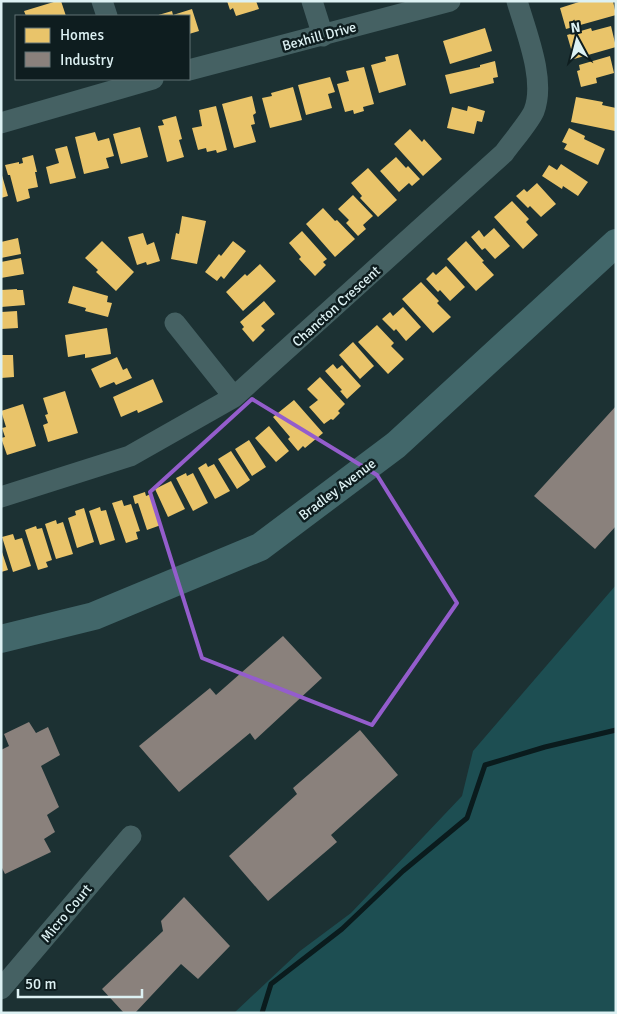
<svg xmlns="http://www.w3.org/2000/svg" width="617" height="1014" viewBox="0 0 617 1014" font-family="Signika,sans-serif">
<rect width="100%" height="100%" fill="#1c3133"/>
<path fill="#1d4e52" d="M616 585V1013H234L300 951 351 913 462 796 473 751Z"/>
<path fill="#e9c46a" d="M57 1H61L66 16H26L24 11Z
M227 1H256L259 9 236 16 233 8 230 10Z
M582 1H613L616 15 566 29 560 8Z
M192 9 199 31 189 34V16H155L172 11 173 15Z
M611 26 616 47 574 59 567 35 591 28 592 31Z
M485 28 492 51 450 64 443 41Z
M398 54 406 85 379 93 371 65 386 61 385 57Z
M610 56 614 73 596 78 597 83 581 87 577 71 580 70 579 65Z
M495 61 498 77 493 78 494 83 450 94 445 75 480 67V65Z
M364 67 374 104 363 107 364 111 354 114 353 110 345 112 337 84 349 81 346 71Z
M330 77 335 92 328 94 332 108 306 115 298 85Z
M293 87 302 120 270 128 262 98 272 96 271 93Z
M252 96 256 113 253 115 255 124 251 125 256 142 234 148 222 104Z
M576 97 603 102 602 105 616 108 615 131 571 122Z
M216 106 227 150 217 153 216 150 207 152 206 148 198 150 192 128 202 126 199 110Z
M468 106 485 111 482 122 477 121 474 134 447 128 452 107 467 111Z
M176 116 182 139 179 140 184 157 167 162 158 126 164 125 162 120Z
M140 127 148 157 121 164 113 134Z
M569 128 585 136 584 139 605 149 598 165 564 149 567 144 562 142Z
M410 129 422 142 424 139 442 159 423 176 394 144Z
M95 132 98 141 109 138 114 156 106 158 109 168 84 174 75 137Z
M67 146 76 178 50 184 46 167 59 163 55 149Z
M33 155 37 172H35L38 187 28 189 30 198 17 202 10 175H8L5 165 19 162V164L23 163 22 158Z
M396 157 406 168 408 166 420 179 412 186 409 183 399 192 380 171Z
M561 164 588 182 578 196 563 186 562 189 542 176 549 165 557 170Z
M368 168 397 200 378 217 360 198 362 196 351 183Z
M1 172 8 196 1 198Z
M537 183 556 204 541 217 530 206 528 208 516 196 524 189 527 192Z
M353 195 373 216 363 225 366 229 358 236 346 223 349 220 338 209Z
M512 201 529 219 526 222 538 235 523 249 494 217Z
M323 208 335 221 337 220 355 239 335 257 306 224Z
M182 216 206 221 197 264 171 259 176 233 179 234Z
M494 228 510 246 495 259 485 248 482 250 471 237 479 230 484 237Z
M302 231 327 259 323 262 326 265 315 276 299 259 301 257 289 243Z
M143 233 147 245 154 242 160 261 147 265 146 262 137 265 128 237Z
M18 238 21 254 1 258V242Z
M102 241 134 272 116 291 96 272 98 270 85 258Z
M233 241 246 251 224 279 221 276 217 281 205 272 219 254 221 256Z
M466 241 484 261 482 262 494 275 476 291 447 259Z
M21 258 24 274 1 278V262Z
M260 264 276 281 243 311 226 292 245 274 247 276Z
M446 266 465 287 450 301 440 290 438 292 426 279 433 272 436 275Z
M421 282 439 301 437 303 451 317 433 333 402 299Z
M73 286 108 296 107 302 112 303 108 317 85 311 86 308 68 303Z
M17 289V290H23L25 305 1 307V290Z
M264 301 275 314 261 326 265 330 253 342 242 329 244 327 240 322Z
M403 307 421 327 406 341 396 329 394 331 382 319 390 312 393 316Z
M17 311 18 328 1 329V312Z
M377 325 394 343 391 346 404 359 388 374 358 342Z
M107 328 111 354 85 358V354L68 357 65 335Z
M353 342 374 366 360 379 339 355Z
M1 355H13L14 377 1 378Z
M117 357 123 370 127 368 132 378 116 385 114 382 100 388 91 369Z
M333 364 337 369 342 365 361 386 347 399 340 391 342 390 325 371Z
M320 377 345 404 338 411 340 413 333 420 331 419 324 424 309 407 318 400 307 389Z
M153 379 163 402 138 413 137 410 121 417 113 397Z
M65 391 78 433 48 442 43 425 48 423 45 415 48 414 43 398Z
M294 400 323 433 305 448 303 446 298 451 288 439 290 437 273 417Z
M23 404 36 446 7 455 1 438 5 437 2 428 6 427 1 411Z
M269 426 289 451 276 462 255 438Z
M249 440 266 467 252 476 235 449Z
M231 451 250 480 237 489 218 459Z
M206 463 208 467 214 464 230 491 215 499 198 468Z
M186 473 187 476 193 473 208 503 193 511 176 478Z
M171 481 185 509 168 517 155 489Z
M145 492 146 496 151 494 161 525 147 530 138 503 135 504 133 496Z
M122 500 124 506 131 504 140 531 136 532 138 539 126 543 112 503Z
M100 507 101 511 106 510 115 540 100 545 89 511Z
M84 508 94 542 77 548 68 518 76 515 75 511Z
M56 520 57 524 63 522 73 554 56 559 45 524Z
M36 526 37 529 42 528 52 560 46 562 48 567 38 570 25 530Z
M13 534 15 540 22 538 31 566 13 572 2 537Z
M1 549 8 570 1 572Z"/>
<path fill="#8a817c" d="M616 406V526L595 549 534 496Z
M283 636 322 678 255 740 250 733 179 792 139 746 210 688 216 695Z
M29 722 36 733 48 727 60 755 41 766 59 807 47 815 55 832 44 839 51 852 5 874 1 866V750L9 746 4 734Z
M360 730 398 775 331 835 337 842 268 901 229 856 297 794 293 788Z
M184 897 230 946 198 979 181 964 135 1013H124L102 989 163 931 161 921Z"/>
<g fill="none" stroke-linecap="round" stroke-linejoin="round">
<path stroke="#0a1b1d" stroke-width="5" d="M262 1013 271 984 342 929 403 871 467 818 485 765 545 747 616 730"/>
<path stroke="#456163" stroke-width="21" d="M102 1 107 16
M312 1 323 36
M189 70 450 1
M1 123 153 79
M175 323 234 397
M1 497 130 456 234 397 504 153C511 143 530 121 534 111 546 80 526 32 517 1
M1 989 131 836"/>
<path stroke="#42676a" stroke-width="28" d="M1 639 94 616 260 547 396 445 616 243"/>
</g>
<path fill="none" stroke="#945dcc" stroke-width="4" stroke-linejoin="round" d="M252 399 377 475 457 603 372 725 202 658 150 492Z"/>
<g text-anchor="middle" stroke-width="5" stroke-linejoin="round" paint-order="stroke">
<g font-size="14" fill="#ddf1f3" stroke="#0e1d1f">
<text transform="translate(319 36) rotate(-15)" y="5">Bexhill Drive</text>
<text transform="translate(336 306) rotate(-42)" y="5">Chancton Crescent</text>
<text transform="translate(337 489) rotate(-37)" y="5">Bradley Avenue</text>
<text transform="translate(66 913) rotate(-50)" y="5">Micro Court</text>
</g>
</g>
<rect width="617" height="1014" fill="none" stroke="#ddf1f3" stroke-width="5"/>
<rect x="15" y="15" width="175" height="65" fill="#0e1d1f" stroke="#617274"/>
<rect x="25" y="28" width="25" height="15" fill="#e9c46a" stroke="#617274"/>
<text x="60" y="40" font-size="15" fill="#ddf1f3">Homes</text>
<rect x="25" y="52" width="25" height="15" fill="#8a817c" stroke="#617274"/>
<text x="60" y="65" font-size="15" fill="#ddf1f3">Industry</text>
<g transform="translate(577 40) rotate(353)" stroke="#0e1d1f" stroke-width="4" paint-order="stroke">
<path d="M0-4L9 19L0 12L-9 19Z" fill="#ddf1f3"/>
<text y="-8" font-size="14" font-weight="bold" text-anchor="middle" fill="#ddf1f3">N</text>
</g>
<path d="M18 989v8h124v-8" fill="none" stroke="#ddf1f3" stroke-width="2.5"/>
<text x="25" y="989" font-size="15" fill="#ddf1f3" stroke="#0e1d1f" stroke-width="4" paint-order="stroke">50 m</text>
</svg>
